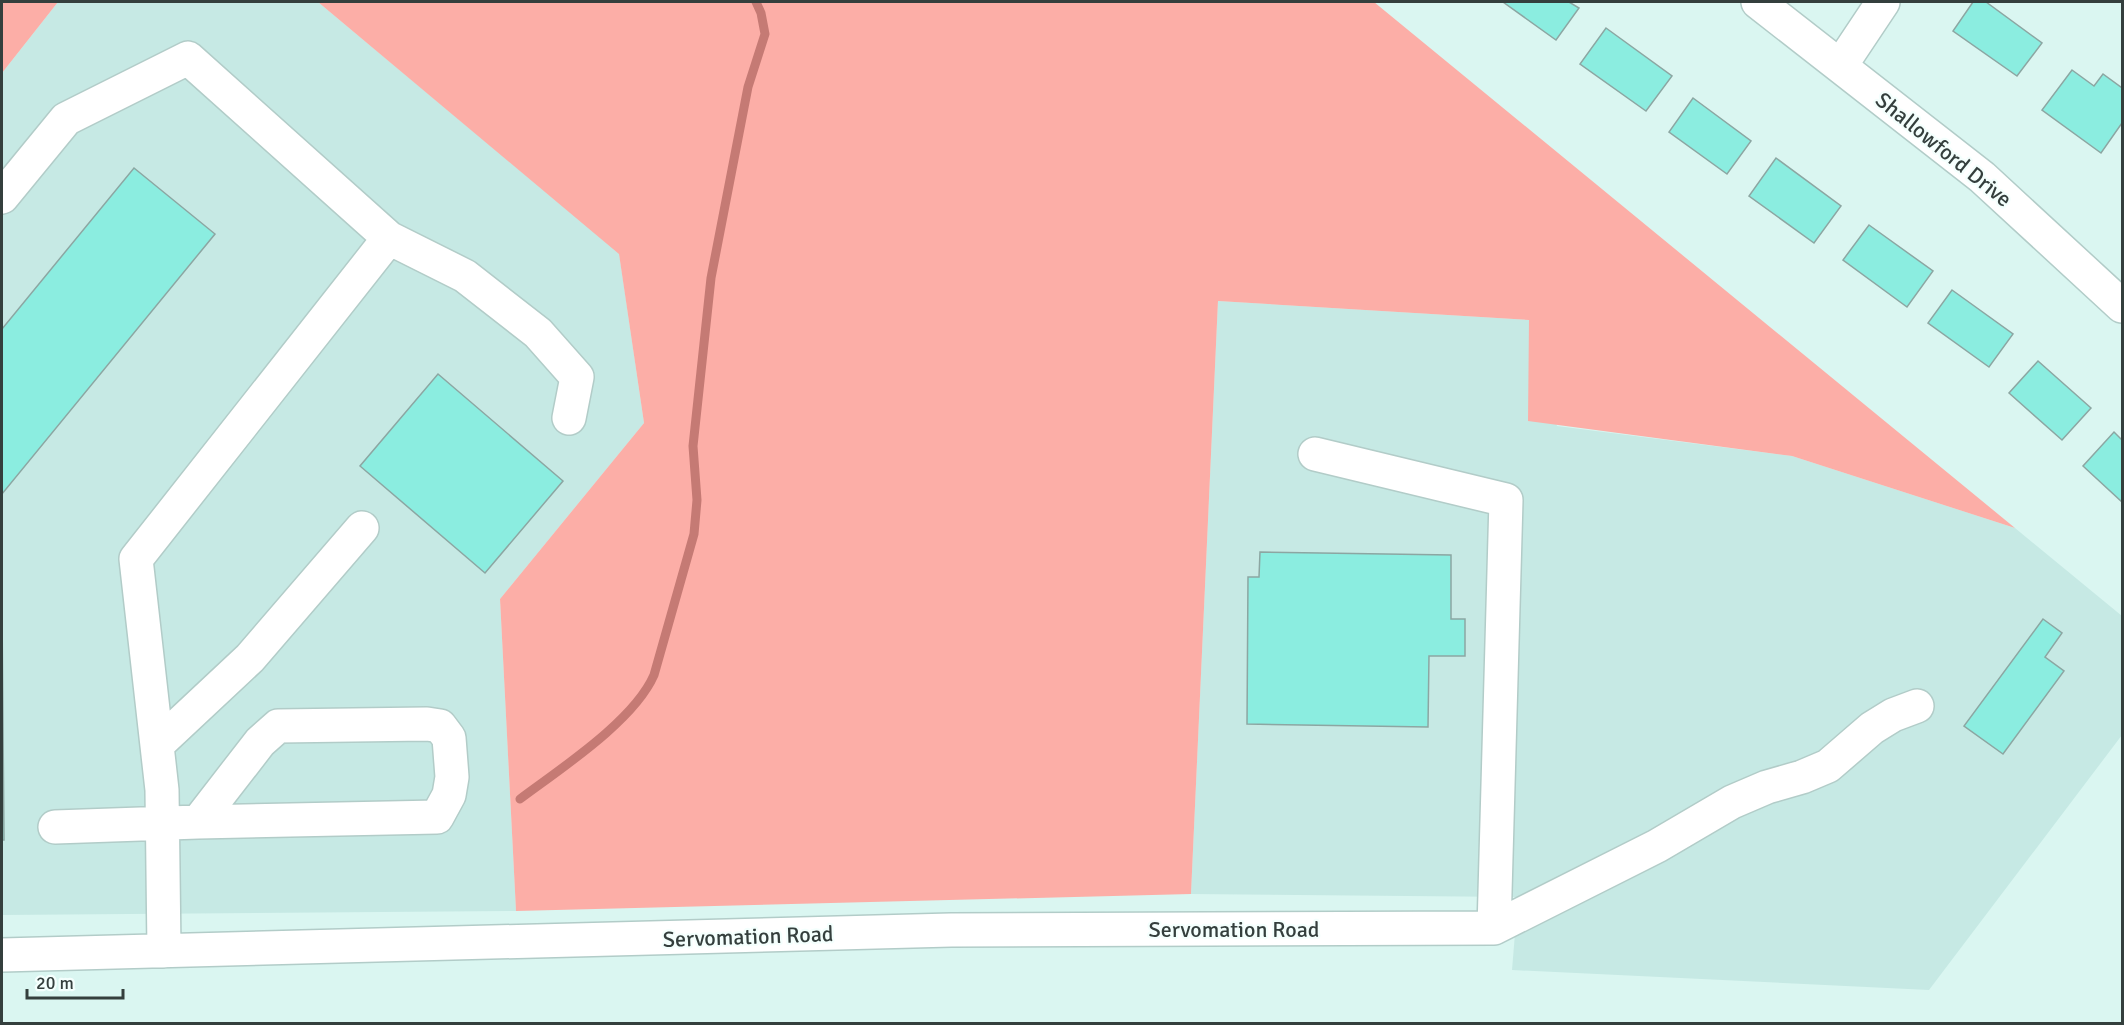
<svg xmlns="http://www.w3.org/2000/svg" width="2124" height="1025" viewBox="0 0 2124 1025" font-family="Signika,sans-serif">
<rect width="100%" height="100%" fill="#daf6f1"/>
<path fill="#c6e9e4" d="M58 2H318L619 253 644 423 500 599 516 911 2 915V73Z
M1218 301 1530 320 1557 426 1792 456 2015 528 2122 616V735L1929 990 1512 970 1518 897 1191 894Z"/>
<path fill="#fcaea7" d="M2 2H58L2 73Z
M318 2H1374L2015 528 1792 456 1528 421 1529 320 1218 301 1191 894 516 911 500 599 644 423 619 254Z"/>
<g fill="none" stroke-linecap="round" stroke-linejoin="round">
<path stroke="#c57a74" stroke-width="9" d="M520 799C560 769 634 721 654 675L694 534 697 500 693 446 711 278 748 87 765 34 761 13 756 2"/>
</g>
<path fill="#8bede0" stroke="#8ca6a2" stroke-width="1.5" d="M1503 2H1569L1579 8 1556 40Z
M1973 2H1986L2042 43 2017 76 1953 31Z
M1606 28 1672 76 1646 111 1580 64Z
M2072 70 2094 86 2103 74 2122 88V123L2101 153 2042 110Z
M1693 98 1751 141 1727 174 1669 132Z
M1776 158 1841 206 1814 243 1749 196Z
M134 168 215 234 2 494V329Z
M1869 225 1933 271 1907 307 1843 260Z
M1952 290 2013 334 1989 367 1928 323Z
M2038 361 2091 408 2062 440 2009 393Z
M438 374 563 481 485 573 360 466Z
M2114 432 2122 440V502L2083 466Z
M1260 552 1451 555V619H1465V656H1429L1428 727 1247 724 1248 577H1259Z
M2 610 4 840H2Z
M2043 619 2062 633 2045 657 2064 671 2003 754 1964 726Z"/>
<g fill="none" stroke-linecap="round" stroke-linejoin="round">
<g stroke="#b2ccc8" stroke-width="36">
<path id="minor" d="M1758 2 1982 177 2122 306
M1841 65 1883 2
M2 197 66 119 188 58 389 238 136 559 162 790 164 951
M389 238 465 276 538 333 577 377 569 418
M1315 454 1506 500 1494 928
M157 745 250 658 362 528
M55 827 198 822 437 817 449 795 452 777 449 738 440 726 427 724 278 726 260 742 198 822
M2 955 951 930 1494 928 1657 846 1732 802 1767 787 1802 777 1828 766 1872 728 1893 715 1917 706"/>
</g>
<use href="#minor" stroke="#fff" stroke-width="33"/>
</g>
<g text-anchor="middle" stroke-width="4.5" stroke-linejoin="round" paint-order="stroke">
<g font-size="22" fill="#343f3d" stroke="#f4fffd">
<text transform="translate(1944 149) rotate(39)" y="8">Shallowford Drive</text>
<text x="1234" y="937">Servomation Road</text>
<text transform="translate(748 936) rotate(-2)" y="8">Servomation Road</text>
</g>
</g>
<rect width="2124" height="1025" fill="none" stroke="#343f3d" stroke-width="6"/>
<path d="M27 989v9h96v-9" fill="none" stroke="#343f3d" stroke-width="3"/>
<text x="36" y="989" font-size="18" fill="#343f3d" stroke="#f4fffd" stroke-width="4.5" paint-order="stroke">20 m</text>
</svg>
